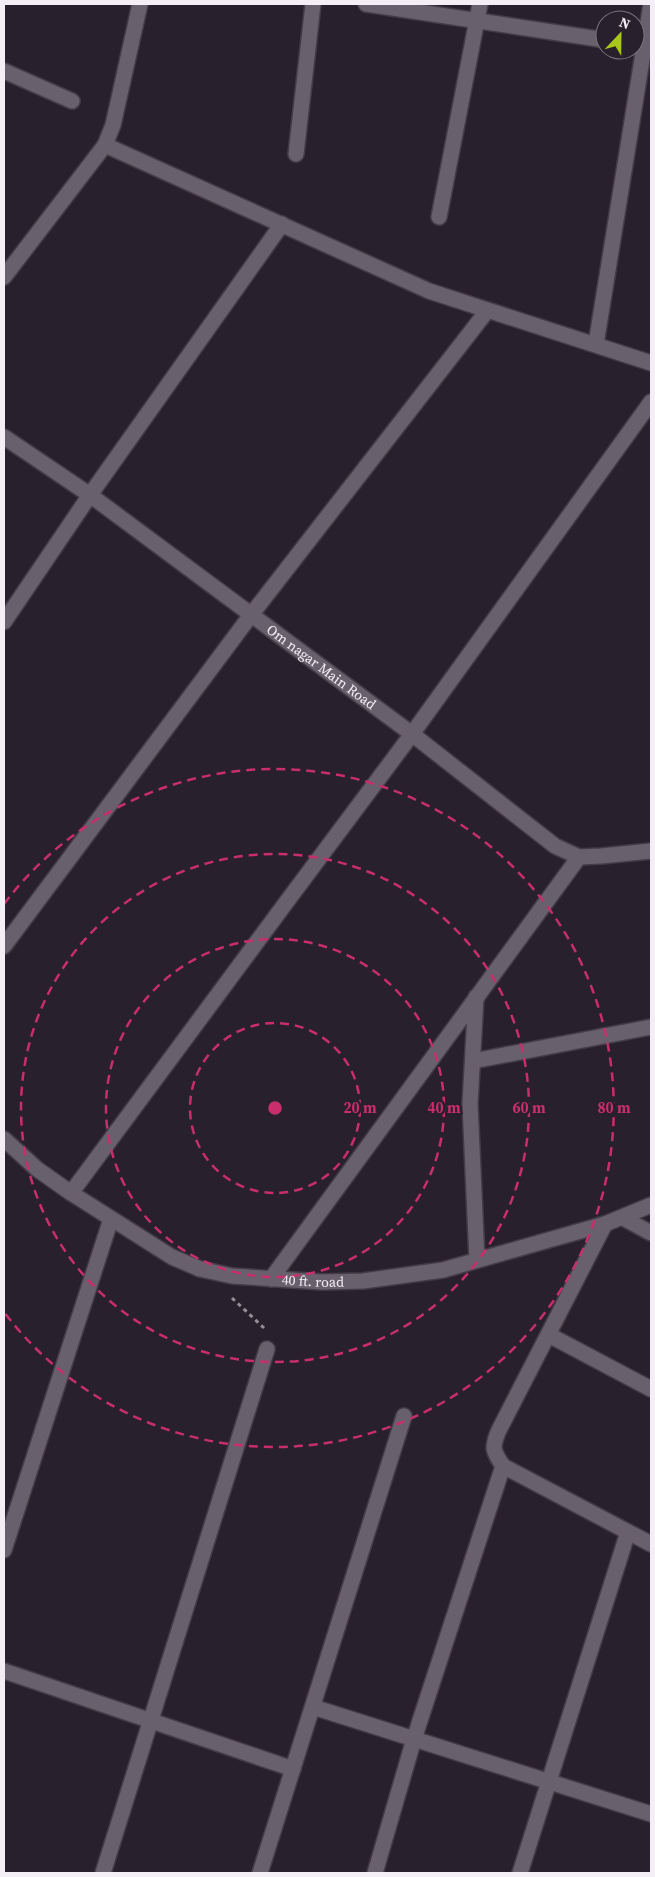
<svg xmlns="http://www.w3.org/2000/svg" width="655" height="1877" viewBox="0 0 655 1877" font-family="'Source Serif 4',serif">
<rect width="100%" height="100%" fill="#29202d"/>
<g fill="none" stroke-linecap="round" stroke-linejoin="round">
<g stroke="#433c47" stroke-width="18">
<g id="minor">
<path d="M366 4 605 40"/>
<path d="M4 71 72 101"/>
<path d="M105 145 429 291 651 363"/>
<path d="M296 154 313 4"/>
<path d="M439 217 480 4"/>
<path d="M4 277 105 145 113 125 140 4"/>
<path d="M596 344 651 4"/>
<path id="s1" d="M4 437 90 495 412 734 555 846 579 857 601 856 651 851"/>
<path d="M4 622 90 495 282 224"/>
<path d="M4 946 251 615 487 311"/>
<path d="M476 997 470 1104 477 1260"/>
<path d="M473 1061 651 1027"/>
<path id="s2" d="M4 1139 37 1169 71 1193 172 1257 200 1269 232 1276 322 1282 363 1281 443 1270 605 1224 651 1205"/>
<path d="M71 1193 285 904 412 734 651 402"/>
<path d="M623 1218 651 1233"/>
<path d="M605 1224 499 1430C491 1448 493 1451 503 1466L651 1544"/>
<path d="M271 1279 579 857"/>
<path d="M549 1335 651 1389"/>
<path d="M4 1550 111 1219"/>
<path d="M4 1671 293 1769"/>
<path d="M313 1707 651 1814"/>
<path d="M103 1873 267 1349"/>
<path d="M260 1873 404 1416"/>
<path d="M375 1873 414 1739 503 1466"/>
<path d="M520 1873 628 1532"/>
</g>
</g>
<path stroke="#958e98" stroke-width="3" stroke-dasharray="4 4" stroke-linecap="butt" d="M232 1298 264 1328"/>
<use href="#minor" stroke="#69606e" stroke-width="15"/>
</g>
<g fill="none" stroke="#c72e6b" stroke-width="2.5" stroke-dasharray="9 6">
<circle cx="275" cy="1108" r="85"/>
<circle cx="275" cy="1108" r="169"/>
<circle cx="275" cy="1108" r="254"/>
<path d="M4 904A339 339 0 1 1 4 1312"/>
</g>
<g text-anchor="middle" stroke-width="5" stroke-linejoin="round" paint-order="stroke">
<g font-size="14" fill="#f4eff7" stroke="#29202d">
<text dy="5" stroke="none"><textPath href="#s1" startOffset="392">Om nagar Main Road</textPath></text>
<text dy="5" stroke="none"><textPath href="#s2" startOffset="350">40 ft. road</textPath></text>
</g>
</g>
<circle cx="275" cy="1108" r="8" fill="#c72e6b" stroke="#29202d" stroke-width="2.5"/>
<g font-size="15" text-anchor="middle" font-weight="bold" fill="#c72e6b" stroke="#29202d" stroke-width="5" stroke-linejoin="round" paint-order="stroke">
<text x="360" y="1113">20 m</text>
<text x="444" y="1113">40 m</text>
<text x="529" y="1113">60 m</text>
<text x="614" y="1113">80 m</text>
</g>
<rect width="655" height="1877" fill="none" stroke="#f4eff7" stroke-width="10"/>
<g transform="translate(620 35) rotate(22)"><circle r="24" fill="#29202d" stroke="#7a737e"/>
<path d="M0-4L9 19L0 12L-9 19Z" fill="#a9c719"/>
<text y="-8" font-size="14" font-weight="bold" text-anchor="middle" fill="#f4eff7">N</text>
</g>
</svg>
